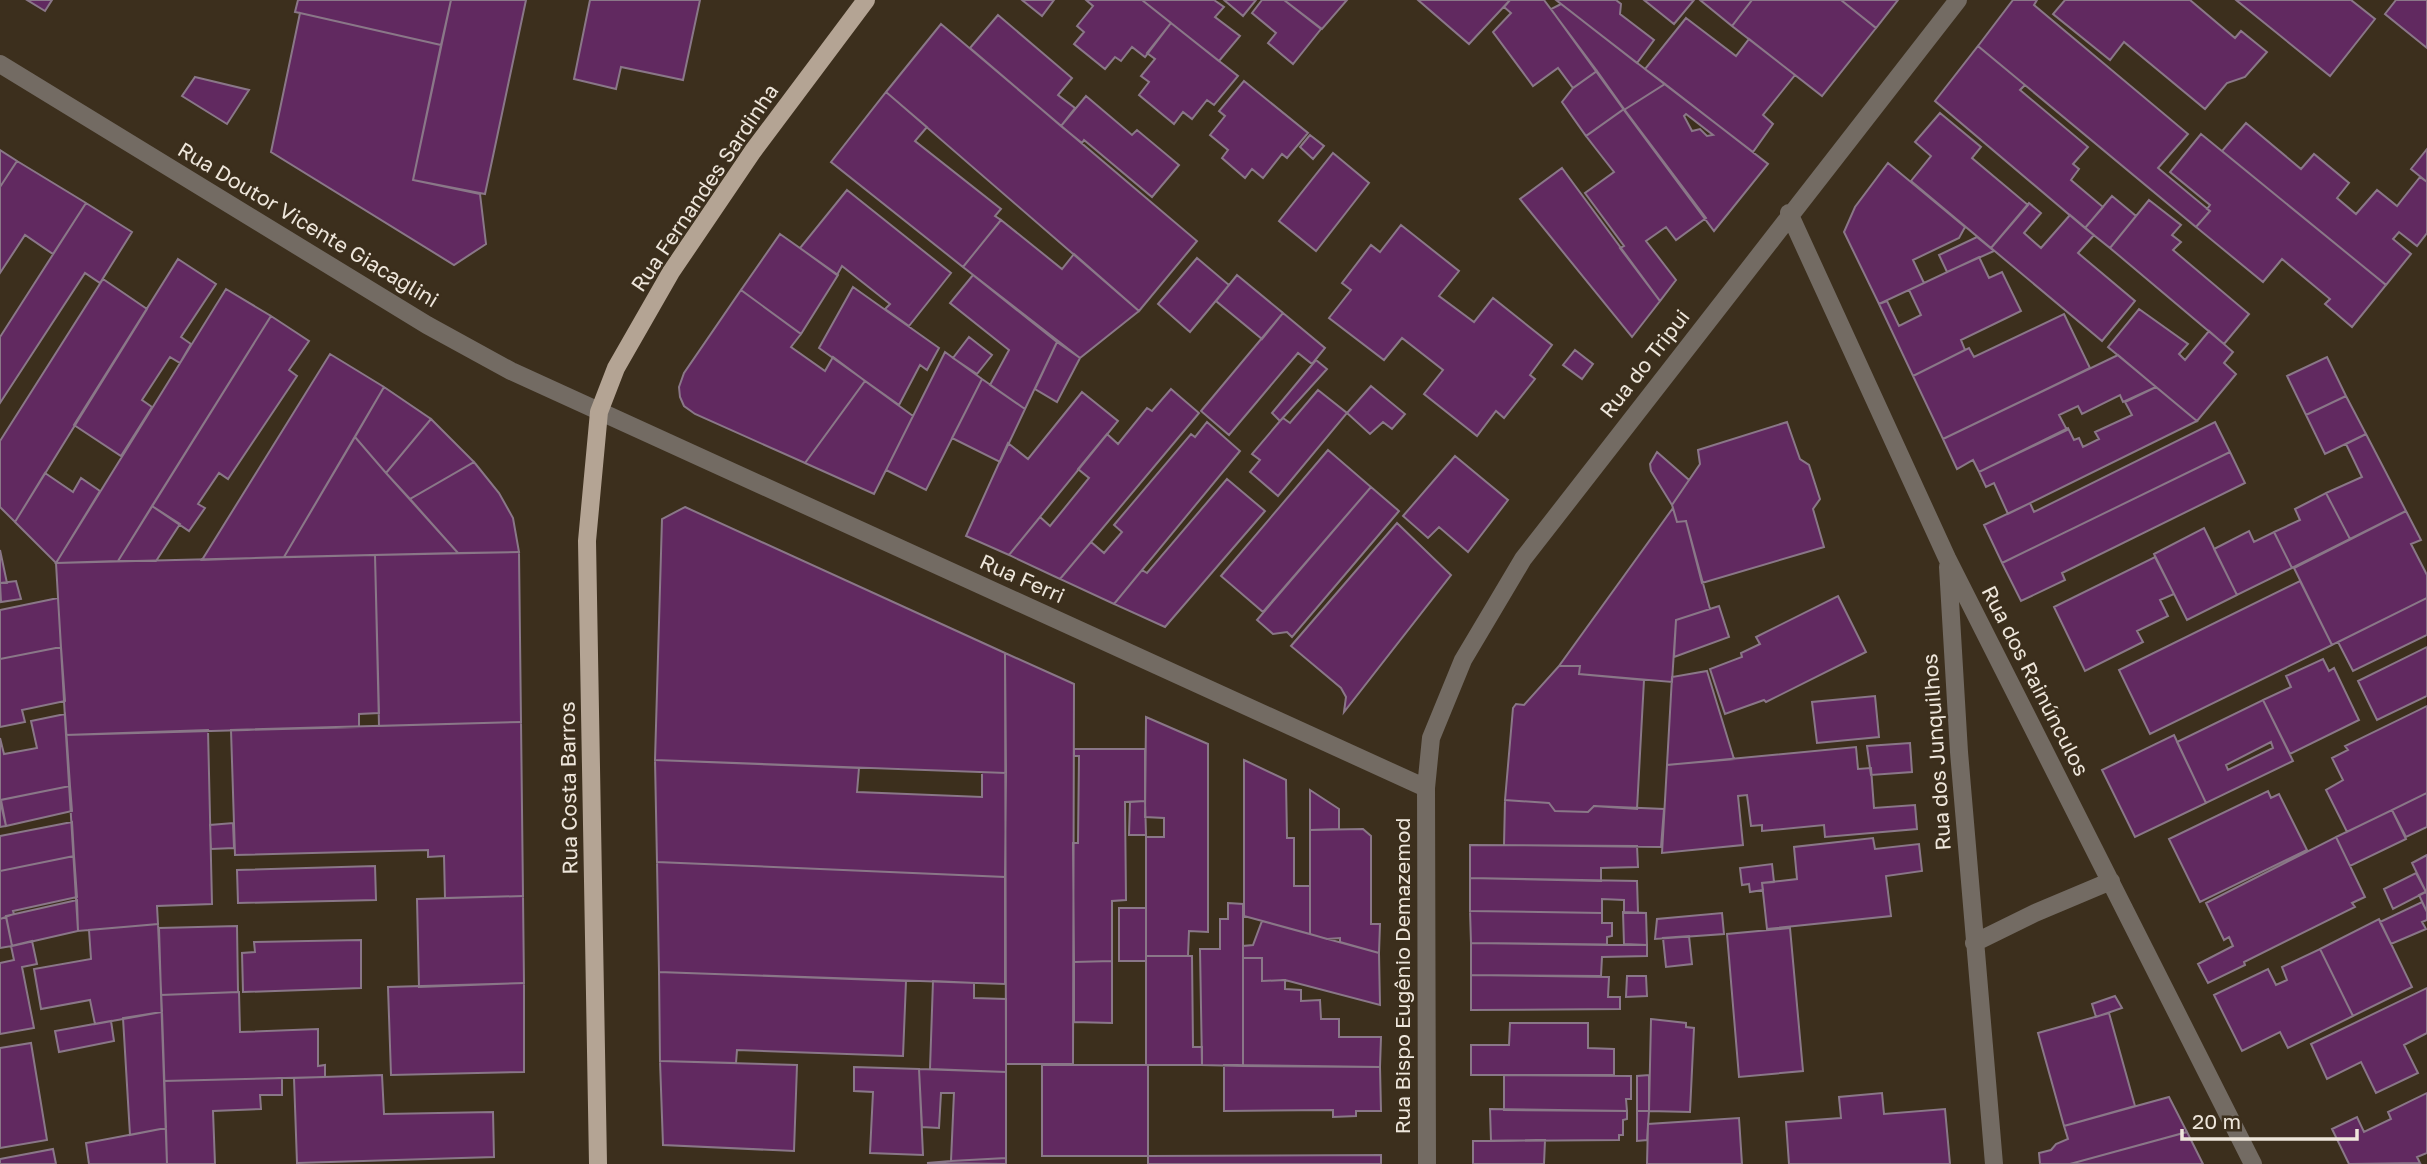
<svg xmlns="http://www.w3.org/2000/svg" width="2427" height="1164" viewBox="0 0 2427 1164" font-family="'Golos Text',sans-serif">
<rect width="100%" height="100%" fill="#3c2f1d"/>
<path fill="#612960" stroke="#8a7788" stroke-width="2" fill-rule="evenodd" d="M27 0H52L45 11Z
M298 0H451L441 45 300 13 295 12Z
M451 0H526L485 194 413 180Z
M590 0H700L683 80 621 67 616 89 574 79Z
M1022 0H1054L1042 16Z
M1142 0 1171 23 1145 57 1132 47 1121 61 1115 57 1105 69 1074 44 1084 32 1077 26 1093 6 1086 0Z
M1142 0H1214L1224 7 1215 17 1240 36 1219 61Z
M1224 0H1256L1243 16Z
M1262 0H1284L1321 29 1293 64 1268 43 1276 33 1252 13Z
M1284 0H1347L1322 29Z
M1418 0H1510L1469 44Z
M1510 0H1544L1597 71 1573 88 1558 68 1533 86 1493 32 1511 13 1504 7Z
M1556 0H1616L1621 4 1620 14 1654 40 1637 63Z
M1644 0H1694L1674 24Z
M1700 0H1752L1732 26Z
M1752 0H1841L1876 28 1822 96 1732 26Z
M1841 0H1898L1876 28Z
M2013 0H2037L2034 5 2188 134 2158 168 2210 211 2196 227 1978 46Z
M2065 0H2190L2235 38 2241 31 2267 52 2245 77 2227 83 2205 109 2124 42 2110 60 2053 14Z
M2236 0H2351L2375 19 2330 76Z
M2396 0H2427V48L2385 14Z
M1561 4 1645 69 1665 84 1624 110 1551 9Z
M300 13 441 45 413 180 480 194 486 244 454 265 271 152Z
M998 15 1072 78 1058 95 1075 108 1061 126 970 48Z
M1686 18 1736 56 1749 39 1795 75 1763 115 1773 124 1753 152 1645 69Z
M1171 23 1238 76 1214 105 1207 100 1192 119 1183 112 1174 124 1139 95 1149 82 1141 76 1155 59 1147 53Z
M941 24 1197 241 1139 311 886 92Z
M1978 46 2025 85 2020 90 2088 147 2073 164 2079 169 2071 180 2103 207 2085 228 1935 101Z
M1597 71 1624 109 1586 136 1562 102 1573 88Z
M195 77 249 90 227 124 182 96Z
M1244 81 1308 133 1287 158 1282 154 1263 178 1252 169 1245 178 1222 158 1228 150 1210 135 1225 116 1219 111Z
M1665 84 1768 164 1714 231 1624 110ZM1686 114 1713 135 1707 136 1700 129 1692 131 1684 116Z
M886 92 927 127 915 141 1001 209 995 216 1001 220 963 267 831 162Z
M1086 96 1132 135 1137 130 1179 165 1152 197 1084 140 1082 143 1061 126Z
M1624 109 1706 218 1676 240 1666 227 1646 241 1676 280 1660 301 1620 248 1624 246 1585 193 1614 172 1586 136Z
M1940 113 1981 147 1972 158 2028 205 1991 248 1911 181 1931 156 1915 142Z
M2246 123 2301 169 2314 154 2349 183 2337 198 2356 214 2377 190 2397 206 2420 177 2427 182V233L2417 246 2399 232 2393 239 2411 254 2386 285 2222 151Z
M2201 134 2386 285 2352 327 2325 304 2330 299 2282 259 2263 282 2196 227 2210 211 2207 209 2210 205 2170 172Z
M1310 135 1324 146 1313 159 1300 147Z
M2427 149V182L2411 169Z
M0 150 17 161 0 187Z
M1333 153 1369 183 1316 251 1279 221Z
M17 161 86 203 53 254 25 235 0 273V187Z
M1888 163 1965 227 1959 238 1913 260 1924 283 1879 304 1844 232 1855 207Z
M1562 168 1660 301 1632 337 1520 199Z
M847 190 951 273 909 326 885 309 890 304 842 266 837 275 800 248Z
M2112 196 2136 216 2110 248 2085 228Z
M2149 200 2181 225 2172 235 2181 242 2173 250 2249 314 2224 344 2110 248Z
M86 203 132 232 100 283 85 273 0 403V337Z
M2029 203 2041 213 2024 233 2041 248 2070 215 2094 235 2078 253 2135 301 2102 341 1991 248Z
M1001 220 1062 269 1074 254 1139 311 1080 358 963 267Z
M1401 225 1459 271 1439 296 1474 322 1493 298 1552 345 1530 375 1535 379 1504 418 1496 411 1477 436 1424 394 1443 370 1402 338 1384 360 1329 318 1351 290 1342 283 1371 245 1380 252Z
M780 234 838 275 801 334 741 290Z
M1977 237 1994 251 1947 272 1939 255Z
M1979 257 1989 278 2002 272 2021 311 1961 340 1965 350 1913 376 1879 304 1887 301 1899 326 1921 315 1909 290Z
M1197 258 1229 285 1190 332 1158 304Z
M178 259 216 284 181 337 191 344 180 363 170 357 142 400 152 407 121 456 74 425Z
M973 275 1057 342 1025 409 990 385 1009 350 950 303Z
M1237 275 1283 313 1262 339 1216 301Z
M103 279 147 309 15 522 0 507V441Z
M853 287 939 348 927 370 920 365 899 405 819 348Z
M226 289 271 316 118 561 56 563Z
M741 290 801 334 791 347 825 371 833 357 865 381 805 463 695 414 684 406 680 397 679 387 684 373Z
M2139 309 2188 344 2179 354 2185 360 2209 331 2233 352 2224 363 2236 374 2197 421 2108 347Z
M1283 313 1325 348 1312 364 1298 353 1229 435 1201 411Z
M2064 314 2090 368 1943 439 1913 376 1969 348 1974 357Z
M271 316 309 341 289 370 297 376 228 479 219 473 198 504 205 508 189 531 152 506Z
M969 337 992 355 977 374 953 358Z
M1057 342 1080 358 1057 402 1035 389Z
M1575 350 1593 364 1582 379 1563 365Z
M945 352 982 379 926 490 886 470Z
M330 354 384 387 284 557 202 560Z
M2118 355 2156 387 2123 402 2120 395 2082 414 2078 406 2059 415 2067 430 1979 472 1973 460 1957 469 1943 439Z
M2327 357 2346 396 2306 415 2287 376Z
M1316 360 1327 369 1280 421 1272 413Z
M982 379 1025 409 1000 462 952 438Z
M865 381 913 416 874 494 805 463Z
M1371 386 1405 414 1392 429 1383 422 1370 434 1347 413Z
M384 387 431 419 386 473 355 437Z
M2156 387 2197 421 2008 514 1994 483 1986 487 1979 472 2068 428 2074 440 2079 438 2083 447 2099 439 2095 432 2132 415 2125 402Z
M1171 389 1199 413 1060 579 1009 555 1040 517 1050 526 1089 478 1078 469 1107 434 1118 444 1147 408 1152 411Z
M1318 390 1347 413 1278 496 1250 472 1260 460 1252 454 1280 421 1283 418 1290 423Z
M1082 392 1118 421 1009 555 966 536 1008 443 1028 459Z
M2346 396 2366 434 2325 454 2306 415Z
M431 419 474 462 410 499 386 473Z
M1207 422 1240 451 1114 604 1060 579 1091 542 1104 553 1122 532 1114 525 1191 434 1195 437Z
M1787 422 1800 459 1809 465 1820 499 1813 509 1824 547 1702 583 1686 521 1677 522 1672 505 1700 464 1698 450Z
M2215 422 2230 452 2002 563 1984 525 2030 503 2034 512Z
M2366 434 2406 511 2350 539 2326 493 2362 477 2346 444Z
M355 437 386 473 458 553 284 557Z
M1328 450 1371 487 1263 612 1221 576Z
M1657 452 1689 480 1672 505 1651 471 1650 464Z
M2230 452 2245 483 2062 573 2065 580 2021 601 2002 563Z
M1455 456 1508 500 1468 552 1439 527 1428 538 1403 516Z
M474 462 499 493 513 518 519 552 458 553 410 499Z
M45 473 73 492 81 478 100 491 56 563 15 522Z
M1227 479 1265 511 1165 627 1114 604 1142 570 1147 573Z
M1371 487 1399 511 1292 637 1287 632 1273 634 1257 620Z
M2326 493 2350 539 2292 568 2274 532 2300 520 2295 509Z
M152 506 180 524 156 561H118Z
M685 507 1005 653 1006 773 655 760 662 519Z
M1673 508 1677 522 1686 521 1710 609 1676 620 1672 682 1579 674 1580 666H1559Z
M2406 511 2421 540 2411 544 2427 575V598L2332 645 2294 568Z
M1397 523 1451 575 1344 712 1346 697 1341 688 1291 646Z
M2204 528 2237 595 2187 620 2154 554Z
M2249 531 2254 542 2274 532 2292 568 2237 595 2214 549Z
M0 550 7 583H0Z
M519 552 521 722 379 726 375 555Z
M375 555 379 713 359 714V727L66 735 56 563Z
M2155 557 2174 594 2160 600 2168 616 2137 631 2143 642 2085 671 2054 607Z
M16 581 21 599 1 602 0 583Z
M2300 581 2332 645 2150 734 2119 670Z
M1838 596 1866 652 1766 702 1764 700 1725 714 1710 669 1742 657 1741 653 1760 644 1756 637Z
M58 598 61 647 0 659V610Z
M2427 598V635L2353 671 2338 642Z
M1719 606 1729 637 1674 657 1676 620Z
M61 647 65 701 22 710 25 722 0 727V659Z
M2427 647V696L2377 720 2358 681Z
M1005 653 1074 684 1073 1064H1006Z
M2323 659 2329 671 2334 668 2359 720 2290 754 2263 700 2291 687 2286 676Z
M1559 666H1580L1579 674 1644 680 1637 809 1594 806 1588 812 1555 811 1549 803 1505 800 1513 708 1516 704 1524 705Z
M1707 671 1734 759 1667 765 1672 677Z
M1875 696 1879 737 1817 743 1812 702Z
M2263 700 2293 761 2206 803 2177 742ZM2271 742 2273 748 2228 770 2226 765Z
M2427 706V793L2347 832 2326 790 2343 780 2332 758 2348 750 2345 746Z
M65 714 70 786 0 800V738L4 754 37 748 31 721Z
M1146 717 1208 744V932L1189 931 1188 956H1146V837H1164V818L1145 817Z
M521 722 523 896 445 898 444 856 428 857V850L235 855 231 730Z
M208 730 212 904 157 906 158 924 78 931 66 735Z
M2174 735 2206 803 2135 837 2102 770Z
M1910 743 1912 772 1871 775 1867 746Z
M1856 747 1858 769 1871 768 1874 808 1915 805 1917 829 1825 837 1824 825 1762 831V825L1751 826 1747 795 1738 796 1743 845 1662 853 1667 765Z
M1074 749H1145V801L1125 802 1126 900 1112 901V961L1074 962 1073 843H1078L1079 756H1074Z
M655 760 859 768 857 792 982 797V773H1006L1005 877 657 862Z
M1244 760 1286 780 1287 838H1294V886H1310V934L1244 916Z
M70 786 72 811 6 826 1 800Z
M1310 790 1339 809V829L1310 830Z
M2268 791 2271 798 2279 794 2307 850 2200 902 2169 839Z
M2427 793V827L2406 837 2392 810Z
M0 800 6 826 0 827Z
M1505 800 1549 803 1555 811 1588 812 1594 806 1664 809 1661 847 1504 845Z
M1145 801 1146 835H1129L1130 802Z
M2392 810 2406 839 2350 866 2336 837Z
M72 822 74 856 0 871V836Z
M233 823 234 848 211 849 210 825Z
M1363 829 1371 836V924H1380L1379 953 1340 942V938L1327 939 1310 934V830Z
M2336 837 2365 897 2352 903 2355 907 2244 962 2245 965 2208 983 2198 964 2233 946 2229 937 2224 940 2206 903Z
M1873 838 1875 849 1919 844 1922 871 1886 876 1891 916 1767 929 1762 883 1797 879 1794 847Z
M1470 845 1637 846 1638 867 1601 868V881L1470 878Z
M2427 855V891L2426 892 2412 863Z
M74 856 77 897 13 911 14 914 0 919V871Z
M657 862 1005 877V984L659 972Z
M1772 864 1774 882 1762 883 1763 890 1750 892 1749 884 1742 885 1740 868Z
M375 866 376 900 238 903 237 870Z
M2416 873 2426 892 2393 909 2384 889Z
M1470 878 1637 881 1638 913H1624V900L1602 899V913L1470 911Z
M2427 891V912L2419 895Z
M523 896 524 983 419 987 417 899Z
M77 900 78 931 12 946 6 916Z
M2422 902 2427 912V920L2422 922 2426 929 2391 944 2380 922Z
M1228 903 1243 904V1066L1202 1065 1200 949H1220V919H1228Z
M1119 908H1146V961H1119Z
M1470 911 1602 913V923H1612V936L1607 937V945L1471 943Z
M1623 912 1646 913 1647 945 1624 944Z
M1722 913 1724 934 1655 939 1657 919Z
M6 917 12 946 0 948V919Z
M2379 919 2412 987 2353 1016 2320 949Z
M1262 921 1379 953 1380 1005 1285 980 1262 981V958H1243V946L1253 945Z
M158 924 162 1012 95 1024 90 1000 41 1009 34 969 91 959 89 930Z
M237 926 238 992 161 995 159 928Z
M1790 928 1803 1071 1739 1077 1727 934Z
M1689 936 1692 964 1666 967 1663 938Z
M361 940V988L243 992 242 953 255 952 254 942Z
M32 941 37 964 22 967 34 1028 0 1034V963L14 960 11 946Z
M1471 943 1647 945V956L1602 957 1601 976 1471 975Z
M2320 949 2353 1016 2288 1048 2280 1032 2242 1051 2214 995 2268 969 2276 985 2287 980 2282 967Z
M1146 956H1192L1193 1047H1202V1065H1146Z
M1243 958H1262V981L1285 980V989L1301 990V1001L1320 1000 1321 1019H1339V1037H1381L1380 1067 1243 1066Z
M1112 961V1023L1074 1022V962Z
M659 972 906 981 903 1056 737 1050 736 1063 660 1061Z
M1471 975 1609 977 1608 997H1620V1009L1471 1010Z
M1627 976H1646L1647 996 1626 997Z
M933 981 974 983V998L1006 999V1072L930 1069Z
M524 983V1072L391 1075 388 987Z
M2427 988V1033L2404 1045 2418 1073 2376 1093 2361 1062 2327 1079 2311 1044Z
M239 992 240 1032 318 1029V1066L325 1065V1077L164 1081 161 995Z
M2115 996 2122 1008 2096 1017 2092 1004Z
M162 1012 166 1128 130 1135 123 1018Z
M2109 1013 2135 1106 2064 1126 2038 1033Z
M1651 1019 1686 1023V1027L1694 1028 1690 1112 1649 1111Z
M111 1021 114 1041 59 1052 55 1031Z
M1510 1023H1588V1048L1614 1049V1075H1471V1045H1509Z
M31 1043 47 1140 0 1148V1048Z
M660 1061 797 1065 794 1151 663 1145Z
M1042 1065H1148V1156H1042Z
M1224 1065 1380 1067 1381 1111H1356V1116L1333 1117V1110L1224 1111Z
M854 1067 919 1069 923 1155 870 1153 873 1092 854 1091Z
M919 1069 1006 1072V1158L951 1161 954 1093H941L939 1128 922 1127Z
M382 1075 384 1114 493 1112 494 1157 297 1163 294 1078Z
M1504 1075 1631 1076V1099H1626L1627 1111 1504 1110Z
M1649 1075V1111H1637V1076Z
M282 1078V1095H260L261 1109 213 1111 215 1164H167L164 1081Z
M1882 1093 1884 1114 1945 1109 1950 1164H1789L1786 1122 1841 1118 1839 1097Z
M2427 1093V1153L2417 1157 2420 1163 2349 1164 2332 1129 2357 1117 2364 1132 2391 1119 2388 1112Z
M2169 1097 2187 1132 2070 1164H2040L2039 1153 2051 1150 2056 1144 2068 1139 2064 1126Z
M1490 1109 1627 1111V1119L1623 1120V1135H1619V1140L1491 1141Z
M1637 1111H1649L1647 1140 1637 1141Z
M1739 1118 1742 1164H1647L1648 1124Z
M166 1128 167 1164H89L86 1143Z
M2187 1132 2203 1164H2070Z
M1545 1140 1544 1164H1473V1141Z
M53 1149 56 1164H0V1159Z
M1381 1155V1164H1148V1156Z
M1006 1158V1164L927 1163 951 1161Z"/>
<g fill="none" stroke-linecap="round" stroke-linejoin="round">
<path stroke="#736b63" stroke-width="18" d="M0 64 427 325 511 371 1426 788
M1789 213 1947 558 2253 1164
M1948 567 1959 752 1994 1164
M1974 943 2035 913 2111 881
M1427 1164 1426 788 1431 738 1463 660 1523 559 1958 0"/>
<path stroke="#b4a494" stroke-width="18" d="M598 1164 587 541 599 412 616 368 671 272 753 151 866 0"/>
</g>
<g text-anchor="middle" stroke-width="5" stroke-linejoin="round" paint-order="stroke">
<g font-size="21" fill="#eee6db" stroke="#3c2f1d">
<text transform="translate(705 188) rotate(-56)" y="7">Rua Fernandes Sardinha</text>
<text transform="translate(308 225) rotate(31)" y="7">Rua Doutor Vicente Giacaglini</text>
<text transform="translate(1645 364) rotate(-52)" y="7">Rua do Tripui</text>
<text transform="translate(1022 579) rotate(24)" y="7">Rua Ferri</text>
<text transform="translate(2035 681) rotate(63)" y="7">Rua dos Rainúnculos</text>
<text transform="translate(1937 752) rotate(-94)" y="7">Rua dos Junquilhos</text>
<text transform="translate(569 788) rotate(-91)" y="7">Rua Costa Barros</text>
<text transform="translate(1403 976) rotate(-90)" y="7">Rua Bispo Eugênio Demazemod</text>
</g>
</g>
<path d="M2182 1129v10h175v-10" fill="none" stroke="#eee6db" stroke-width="3.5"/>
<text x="2192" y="1129" font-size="21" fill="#eee6db" stroke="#3c2f1d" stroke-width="5" paint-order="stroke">20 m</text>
</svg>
